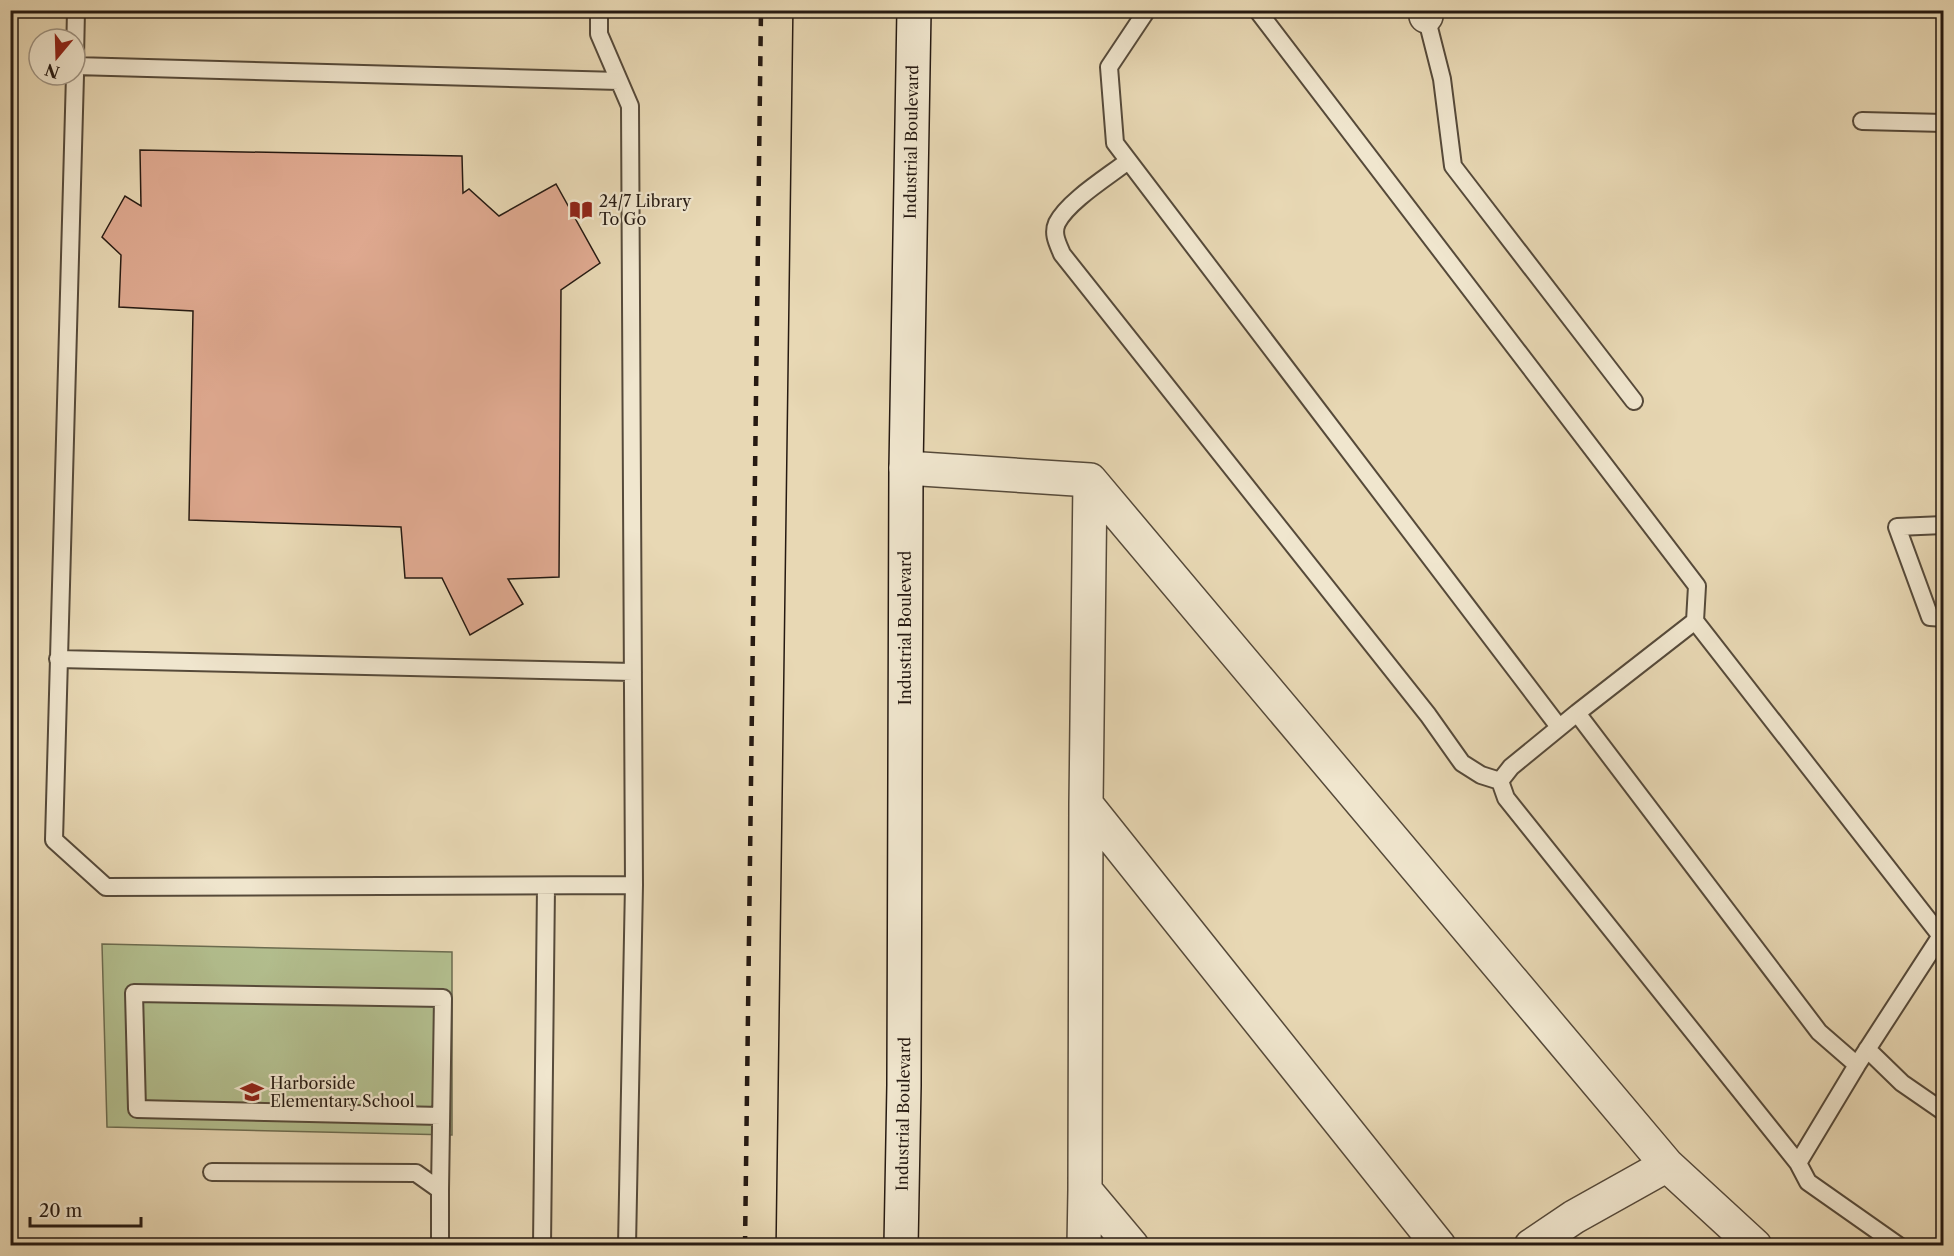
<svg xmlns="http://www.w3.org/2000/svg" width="1954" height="1256" viewBox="0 0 1954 1256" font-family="'Libre Caslon Text',serif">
<rect width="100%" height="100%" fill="#e8d8b4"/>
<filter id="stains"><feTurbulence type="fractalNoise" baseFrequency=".00333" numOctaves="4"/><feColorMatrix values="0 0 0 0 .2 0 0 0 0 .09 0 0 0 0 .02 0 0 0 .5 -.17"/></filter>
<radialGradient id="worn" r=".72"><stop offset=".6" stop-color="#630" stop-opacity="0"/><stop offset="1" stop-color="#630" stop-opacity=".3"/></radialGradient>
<path fill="#b3bf8f" stroke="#6c6c50" stroke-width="1.5" d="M11 244H17L11 597H10Z
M102 944 452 952V1135L107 1127Z"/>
<path fill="#dfa990" stroke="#261a12" stroke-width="1.5" d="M140 150 462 156 463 193 469 189 499 216 556 184 600 263 561 290 559 577 508 579 523 604 470 635 442 578H405L401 527 189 520 193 311 119 307 121 255 102 237 125 196 141 206Z"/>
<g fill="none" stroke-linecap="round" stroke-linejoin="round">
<g stroke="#564a3a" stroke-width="20">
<path id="service" d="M599 10V34L630 106 634 885
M1147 10 1109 67 1115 143 1559 727
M1257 10 1697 586 1695 621 1944 940
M1426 16 1442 79 1453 166 1634 401
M75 58 76 10
M75 66 619 81
M75 75 54 840 106 887 634 885 627 1246
M1862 121 1944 123
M1128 161C1109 176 1068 201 1057 223 1052 234 1058 244 1062 254L1428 715 1462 763 1481 775 1500 781
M1944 525 1897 527 1930 617 1944 618
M1695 621 1577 713 1511 767 1500 781 1506 798 1798 1163
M58 659 633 672
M1577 713 1819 1032 1857 1065
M1867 1049 1902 1083 1944 1112
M212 1172 416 1173 440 1190V1246
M440 1190 443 998 134 993 137 1109 441 1116
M542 1246 546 886
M1899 1246 1808 1182 1798 1163 1857 1065 1940 937"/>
</g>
<g stroke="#564a3a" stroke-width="36">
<path id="minor" d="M1426 16V10
M906 468 1090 480 1667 1165 1755 1246
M1090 480 1086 804 1085 1190 1132 1246
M1086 804 1439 1246
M1084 1246 1085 1190
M1531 1246 1574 1217 1667 1165"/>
</g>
<g stroke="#261a12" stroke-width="36">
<path id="secondary" d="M901 1246 904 1085 906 468 914 10"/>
</g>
<use href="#service" stroke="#f0e6ce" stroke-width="16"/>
<use href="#minor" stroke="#f0e6ce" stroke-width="33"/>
<use href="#secondary" stroke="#f0e6ce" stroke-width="33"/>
<path stroke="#261a12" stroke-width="1.5" d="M776 1246 793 10"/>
<path stroke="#261a12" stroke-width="4.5" stroke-dasharray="10 10" stroke-linecap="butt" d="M745 1246 761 10"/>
</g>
<defs>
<g id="library-bare" transform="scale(1.8)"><path d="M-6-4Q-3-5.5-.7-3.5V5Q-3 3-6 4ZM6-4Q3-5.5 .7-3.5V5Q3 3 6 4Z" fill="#8f2418" stroke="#f0e6ce" stroke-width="2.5" paint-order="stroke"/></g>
<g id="school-bare" transform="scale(1.8)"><path d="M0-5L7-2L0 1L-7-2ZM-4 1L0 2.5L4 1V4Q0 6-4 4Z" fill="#8f2418" stroke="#f0e6ce" stroke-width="2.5" paint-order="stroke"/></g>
</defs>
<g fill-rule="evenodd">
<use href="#library-bare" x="581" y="210"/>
<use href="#school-bare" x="252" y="1092"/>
</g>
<g text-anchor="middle" stroke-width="4.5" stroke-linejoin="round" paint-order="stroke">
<g font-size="16" fill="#261a12" stroke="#f0e6ce">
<text transform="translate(911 142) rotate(-89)" y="6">Industrial Boulevard</text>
<text transform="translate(905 628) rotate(-90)" y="6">Industrial Boulevard</text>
<text transform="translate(903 1114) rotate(-89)" y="6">Industrial Boulevard</text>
</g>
<g font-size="16" fill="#261a12" stroke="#f0e6ce" text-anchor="start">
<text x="599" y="207">24/7 Library<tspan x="599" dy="18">To Go</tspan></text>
<text x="270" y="1089">Harborside<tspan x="270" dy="18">Elementary School</tspan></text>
</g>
</g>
<rect width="1954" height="1256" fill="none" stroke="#e8d8b4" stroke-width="36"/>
<rect x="12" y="12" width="1930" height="1232" fill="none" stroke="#261a12" stroke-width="3"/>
<rect x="18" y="18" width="1918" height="1220" fill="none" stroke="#261a12" stroke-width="1.5"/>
<g transform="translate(57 57) rotate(199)"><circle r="28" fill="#f0e6ce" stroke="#9f9483" stroke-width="1.5"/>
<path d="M0-4.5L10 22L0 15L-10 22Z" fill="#8f2418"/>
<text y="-9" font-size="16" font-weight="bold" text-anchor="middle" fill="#261a12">N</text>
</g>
<path d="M30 1217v9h111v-9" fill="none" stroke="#261a12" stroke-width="3"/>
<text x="39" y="1217" font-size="18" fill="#261a12" stroke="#f0e6ce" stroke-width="4.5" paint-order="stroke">20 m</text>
<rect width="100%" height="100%" filter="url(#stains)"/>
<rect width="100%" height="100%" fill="url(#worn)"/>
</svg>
